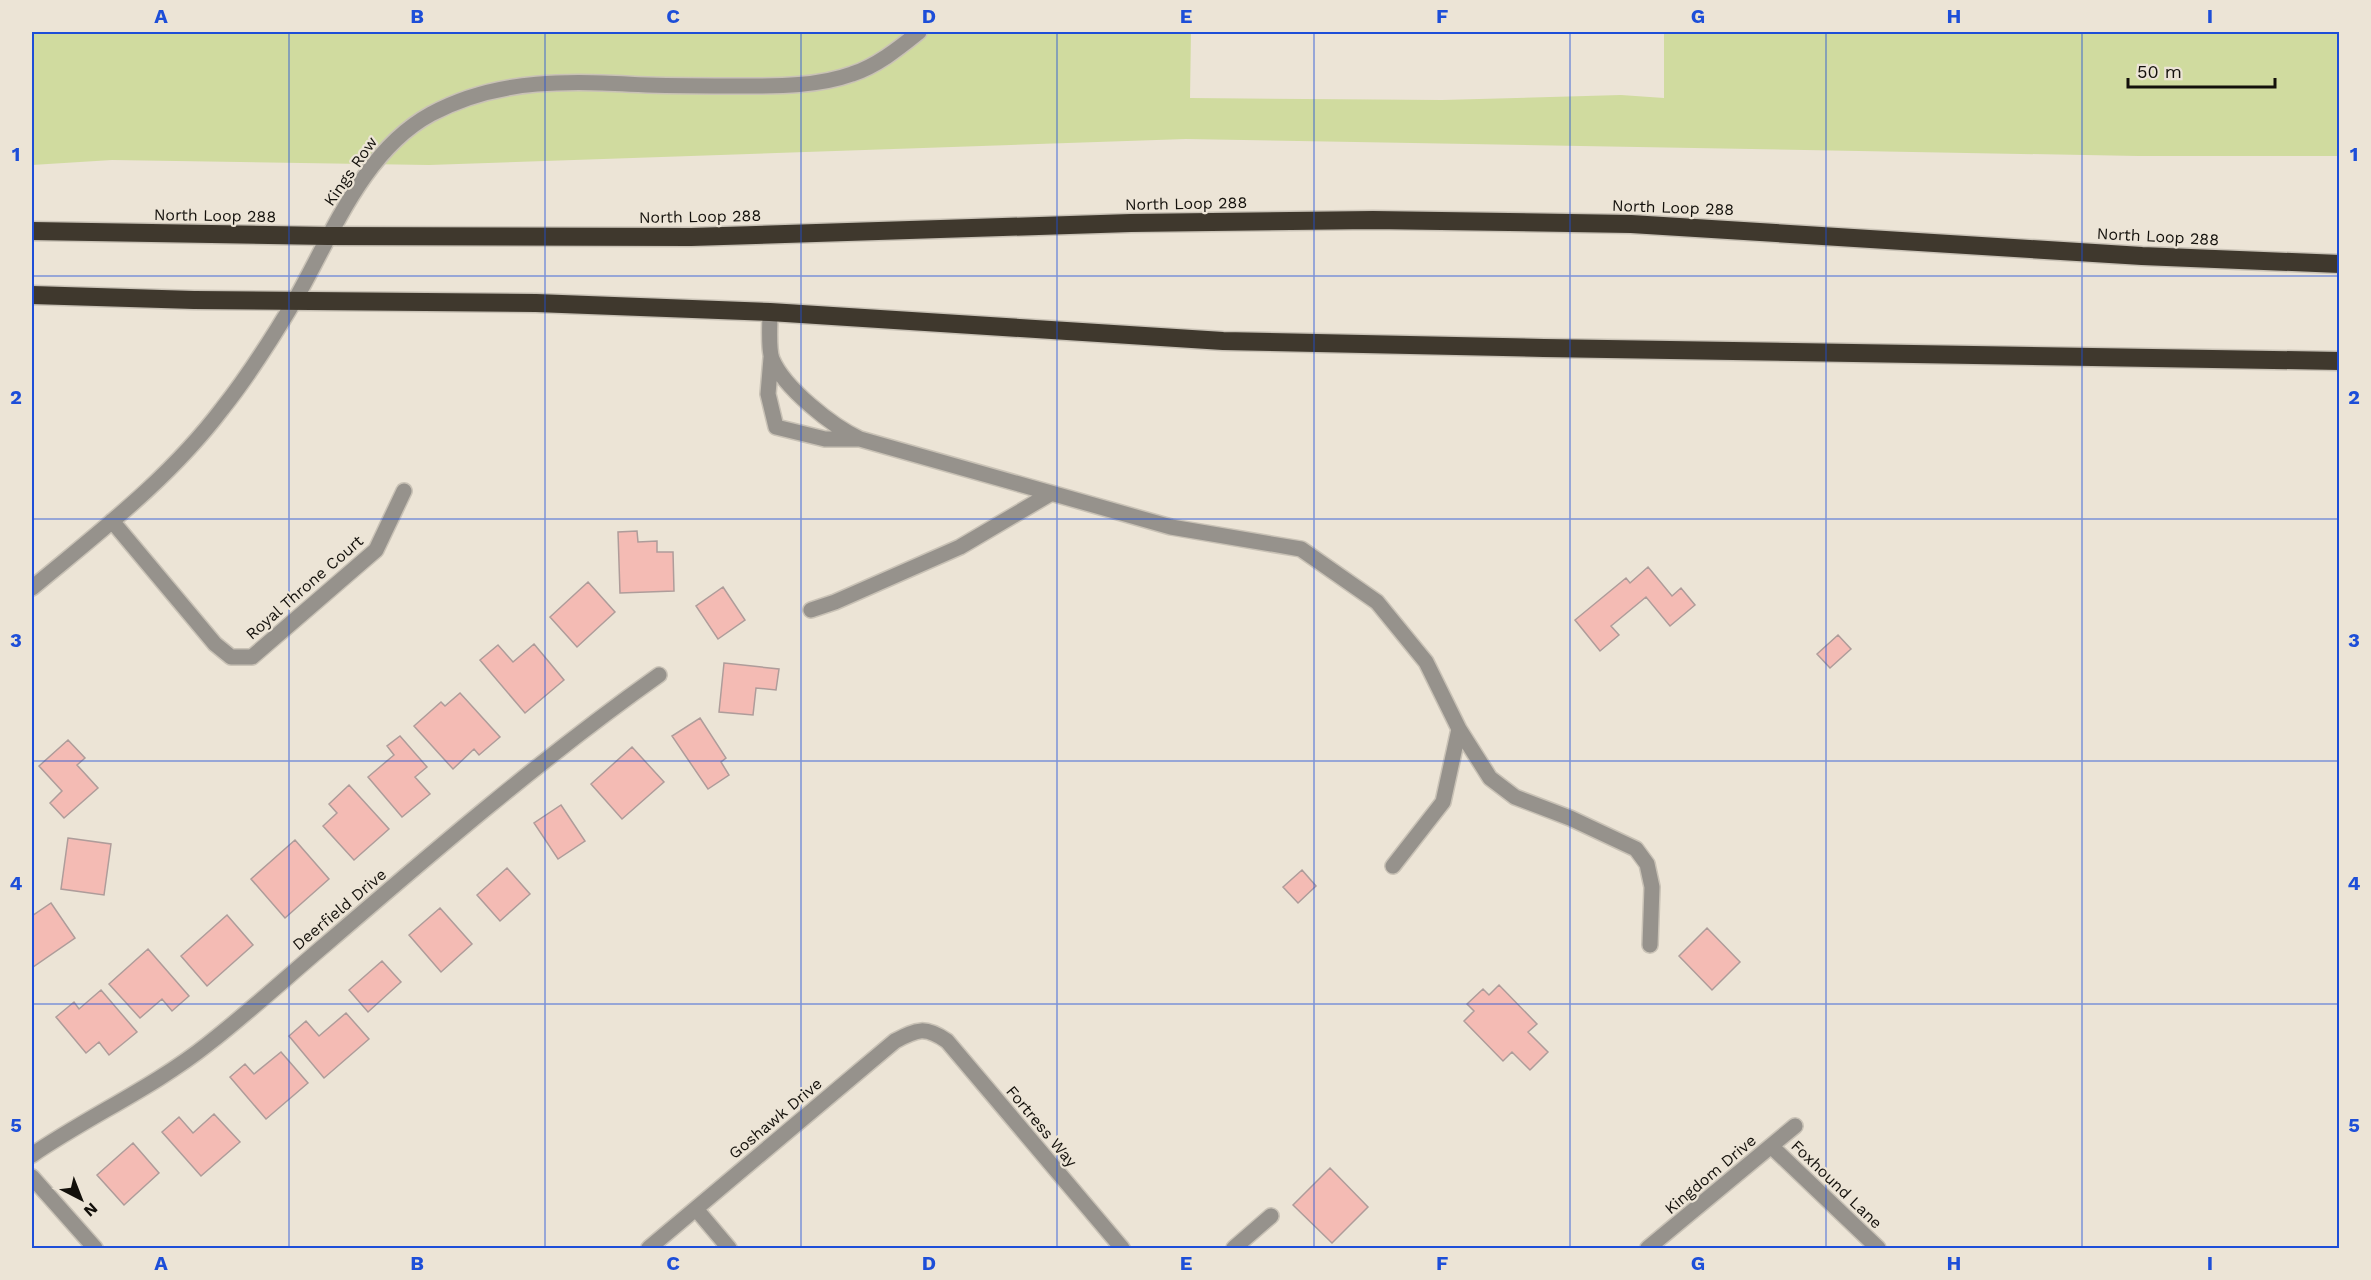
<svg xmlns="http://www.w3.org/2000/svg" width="2371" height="1280" viewBox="0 0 2371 1280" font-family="'Work Sans',sans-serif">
<rect width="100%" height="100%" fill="#ece4d6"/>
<path fill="#d0db9f" d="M32 32H1191L1190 98 1442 100 1621 95 1664 98V32H2339V156H2138L1186 139 429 165 112 160 32 165Z"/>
<path fill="#f4bbb4" stroke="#ae9c9a" stroke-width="1.5" d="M637 531 638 542 657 541V552H673L674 591 620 593 618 532Z
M1648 567 1672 596 1681 588 1695 605 1670 626 1646 597 1611 626 1619 635 1600 651 1575 620 1626 578 1630 583Z
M588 582 615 612 577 647 550 617Z
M723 587 745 620 718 639 696 606Z
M1838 635 1851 649 1830 668 1817 654Z
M534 644 564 680 525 713 480 660 498 645 513 662Z
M724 663 779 669 776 690 756 688 753 715 719 712Z
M460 693 500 737 479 755 474 749 453 769 414 726 441 702 445 706Z
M700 718 726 758 721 762 729 775 708 789 672 736Z
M400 736 427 767 415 777 430 794 402 817 368 777 394 755 387 746Z
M68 740 85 758 77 765 98 788 64 818 50 803 62 791 39 766Z
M632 747 664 782 622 819 591 784Z
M349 785 389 829 354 860 323 826 337 813 329 804Z
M561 805 585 841 558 859 534 823Z
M68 838 111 844 104 895 61 889Z
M295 840 329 879 285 918 251 879Z
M507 868 530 894 500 921 477 895Z
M1302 870 1316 886 1298 903 1283 887Z
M51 903 75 938 33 967 32 964V916Z
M440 908 472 944 441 972 409 935Z
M227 915 253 945 207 986 181 956Z
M1707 928 1740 962 1712 990 1679 956Z
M148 949 189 996 172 1011 162 999 140 1018 109 984Z
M382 961 401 982 368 1012 349 990Z
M1499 985 1537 1024 1528 1032 1548 1052 1530 1070 1512 1052 1503 1061 1464 1021 1474 1011 1467 1004 1483 989 1489 995Z
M101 990 137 1032 109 1055 99 1042 86 1053 56 1017 74 1002 79 1009Z
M346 1013 369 1039 324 1078 289 1036 306 1021 319 1036Z
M281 1052 308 1083 266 1119 230 1077 245 1064 254 1074Z
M214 1114 240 1142 201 1176 162 1132 179 1117 193 1133Z
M133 1143 159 1173 124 1205 97 1175Z
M1330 1168 1368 1207 1332 1243 1293 1205Z"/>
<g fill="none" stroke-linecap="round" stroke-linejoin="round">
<g stroke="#c9c2b6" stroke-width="18">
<path id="minor" d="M770 312C770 324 768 349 772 359 784 388 832 426 860 439L1171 527 1301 549 1377 602 1426 662 1459 729 1443 802 1393 866
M771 358 768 394 776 427 825 439H857
M112 521 215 644 231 657H252L376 550 404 491
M32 588C99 532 169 479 222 409 249 375 273 337 295 300 332 235 363 151 431 114 499 77 573 81 648 85 680 86 713 86 745 86 779 86 819 86 852 74 877 66 899 48 919 32
M811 610 835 602 960 547 1050 494
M1459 729 1490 778 1515 797 1570 818 1636 849 1647 864 1652 887 1650 945
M1771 1146 1878 1248
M32 1155C89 1116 154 1087 208 1044 249 1012 287 977 326 944 434 851 542 758 659 675
M32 1177 95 1248
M696 1209 729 1248
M649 1248 895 1041C918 1029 925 1026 947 1041L1122 1248
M1234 1248 1271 1216
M1648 1248 1795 1126"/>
</g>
<g stroke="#c9c2b6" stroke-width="21">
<path id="highway" d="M32 231 328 236 691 237 1131 223 1373 220 1631 224 2142 256 2340 264
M32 295 194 300 536 303 770 312 1223 341 1544 348 2340 361"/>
</g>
<use href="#minor" stroke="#96928c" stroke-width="15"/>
<use href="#highway" stroke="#3f382d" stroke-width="18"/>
</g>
<path fill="none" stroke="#1d4ed8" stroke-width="1.5" stroke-opacity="0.55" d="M289 32V1248M545 32V1248M801 32V1248M1057 32V1248M1314 32V1248M1570 32V1248M1826 32V1248M2082 32V1248M32 276H2340M32 519H2340M32 761H2340M32 1004H2340"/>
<g text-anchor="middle" stroke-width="4.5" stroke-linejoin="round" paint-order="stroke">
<g font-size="16" fill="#13100b" stroke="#ece4d6">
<text transform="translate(350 171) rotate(-55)" y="6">Kings Row</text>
<text transform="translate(1186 203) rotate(-1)" y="6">North Loop 288</text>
<text transform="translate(1673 207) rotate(2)" y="6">North Loop 288</text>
<text transform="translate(215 215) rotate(1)" y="6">North Loop 288</text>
<text transform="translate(700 216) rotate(-1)" y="6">North Loop 288</text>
<text transform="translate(2158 236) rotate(3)" y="6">North Loop 288</text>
<text transform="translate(304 587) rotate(-41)" y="6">Royal Throne Court</text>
<text transform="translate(339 909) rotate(-40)" y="6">Deerfield Drive</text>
<text transform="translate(775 1118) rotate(-40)" y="6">Goshawk Drive</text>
<text transform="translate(1042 1126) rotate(50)" y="6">Fortress Way</text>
<text transform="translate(1710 1174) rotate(-40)" y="6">Kingdom Drive</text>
<text transform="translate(1837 1184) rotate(44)" y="6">Foxhound Lane</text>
</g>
</g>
<rect width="2371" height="1280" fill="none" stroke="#ece4d6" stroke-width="66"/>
<g transform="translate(81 1199) rotate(138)" stroke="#ece4d6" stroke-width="4.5" paint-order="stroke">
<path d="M0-4.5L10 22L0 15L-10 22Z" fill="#13100b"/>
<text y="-9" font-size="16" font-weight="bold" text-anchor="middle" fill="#13100b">N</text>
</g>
<path d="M2128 78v9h147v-9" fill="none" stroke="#13100b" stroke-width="3"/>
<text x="2137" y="78" font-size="18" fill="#13100b" stroke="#ece4d6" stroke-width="4.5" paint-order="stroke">50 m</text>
<rect x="33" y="33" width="2305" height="1214" fill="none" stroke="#1d4ed8" stroke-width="2"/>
<g font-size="20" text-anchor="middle" font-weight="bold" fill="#1d4ed8">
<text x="161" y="23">A</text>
<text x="417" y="23">B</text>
<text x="673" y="23">C</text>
<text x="929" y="23">D</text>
<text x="1186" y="23">E</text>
<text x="1442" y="23">F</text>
<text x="1698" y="23">G</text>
<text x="1954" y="23">H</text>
<text x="2210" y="23">I</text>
<text x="16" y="161">1</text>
<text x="2354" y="161">1</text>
<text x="16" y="404">2</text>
<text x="2354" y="404">2</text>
<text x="16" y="647">3</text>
<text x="2354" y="647">3</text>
<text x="16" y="890">4</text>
<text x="2354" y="890">4</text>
<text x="16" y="1132">5</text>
<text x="2354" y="1132">5</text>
<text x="161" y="1270">A</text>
<text x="417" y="1270">B</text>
<text x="673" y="1270">C</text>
<text x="929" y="1270">D</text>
<text x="1186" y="1270">E</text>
<text x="1442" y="1270">F</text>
<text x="1698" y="1270">G</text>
<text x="1954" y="1270">H</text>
<text x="2210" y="1270">I</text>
</g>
</svg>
